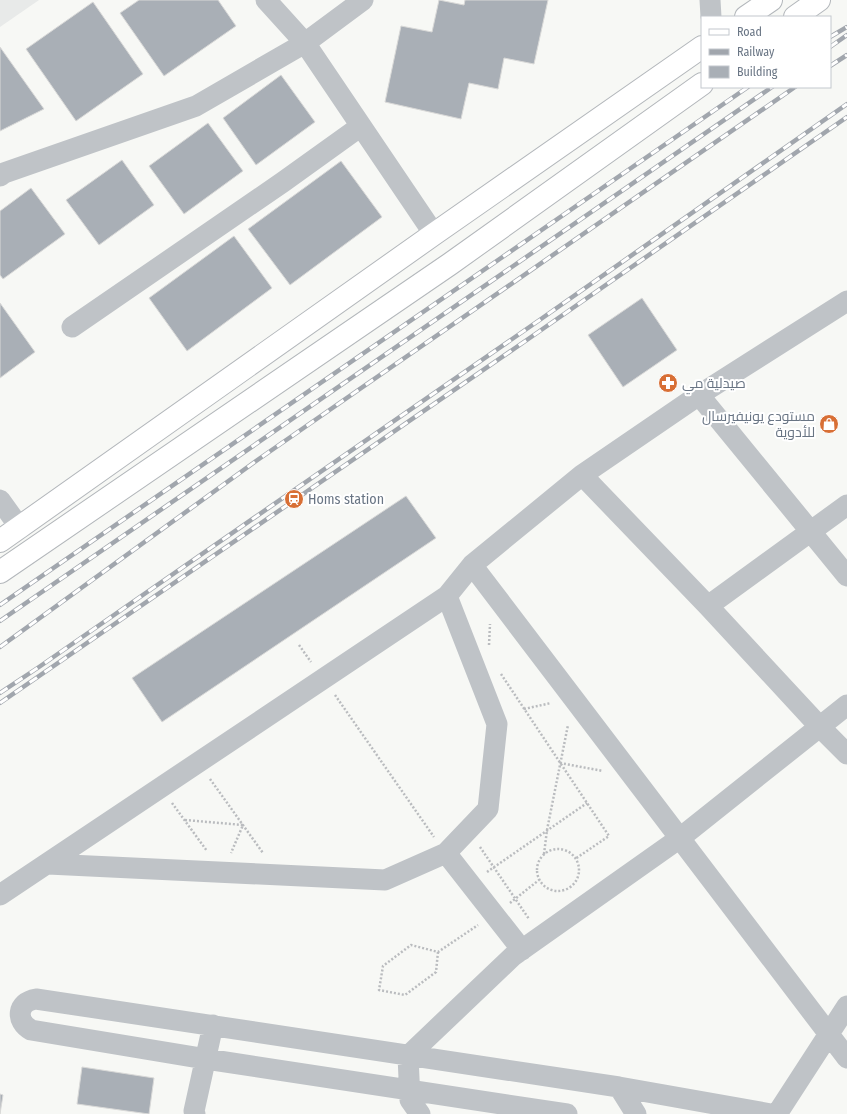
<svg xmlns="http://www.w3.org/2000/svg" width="847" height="1114" viewBox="0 0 847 1114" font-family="'Fira Sans Condensed',Cairo,sans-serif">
<rect width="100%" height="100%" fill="#f7f8f5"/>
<path fill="#e8eae9" d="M0 0H39L0 27Z"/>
<path fill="#a9afb6" stroke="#d9d9d8" d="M139 0H218L236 26 164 76 120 13Z
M439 0 464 5 465 0H548L534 64 504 58 498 89 469 83 461 119 385 102 401 26 432 32Z
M93 2 143 74 76 121 26 49Z
M0 47 44 109 0 131Z
M281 75 315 122 256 165 223 118Z
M208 123 243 171 184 214 149 166Z
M122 160 154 205 99 245 66 200Z
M341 161 382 217 290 285 248 229Z
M31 188 65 234 3 279 0 275V211Z
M234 236 272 288 187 351 149 298Z
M642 298 677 350 623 387 588 335Z
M0 303 35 352 0 378Z
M406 496 436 538 162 722 132 678Z
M82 1067 154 1078 149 1114 77 1104Z
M0 1094 3 1095 0 1114Z"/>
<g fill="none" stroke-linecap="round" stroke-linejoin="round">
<g stroke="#b3b7bb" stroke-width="24">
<path id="primary" d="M746 17 771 0
M795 17 819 0
M0 541 434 234 702 47
M0 572 450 264 702 84"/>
</g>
<path stroke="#babcbf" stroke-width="2.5" stroke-dasharray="2 2" stroke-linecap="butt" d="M299 645 311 662
M489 645 490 624
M501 674 609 836 575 859
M335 695 434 837
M524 709 551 703
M560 763 603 771
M210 779 263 853
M172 803 207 851
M185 820 243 825 231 853
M480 847 529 919
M537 870a21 21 0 1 1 42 0a21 21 0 1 1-42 0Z
M544 854 547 830 568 725
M487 872 587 803
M510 903 539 880
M438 952 436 972 405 995 379 990 383 966 411 945 438 952 478 925"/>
<path stroke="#bfc3c7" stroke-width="21" d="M266 0 305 43 434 234
M710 0 711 17
M0 176 4 173 196 106 305 43 363 0
M72 327 283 182 361 126
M699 395 847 576
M582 475 708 606 820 727 847 754
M0 500 20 528
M472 565 847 1058
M708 606 847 505
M446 853 522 950
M48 864 385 880 446 853 488 809 497 724 447 596
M0 895 447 596 472 565 582 475 699 395 847 301
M619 1087 636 1114
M195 1114 194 1111 213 1025
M420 1114 410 1100 408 1056 513 956 680 838 847 705
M567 1114 206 1059 31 1030C15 1021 17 1002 36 999L619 1087 771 1114
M777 1114 847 1006"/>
<use href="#primary" stroke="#fff" stroke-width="22"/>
<g stroke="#a1a6ad" stroke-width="4.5">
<path id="rail" d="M830 37 847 27
M830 47 847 35
M830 66 847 55
M0 605 748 87
M0 621 772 87
M0 647 256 461 795 87
M0 693 39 667 541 319 847 104
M0 703 534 335 847 117"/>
</g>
<use href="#rail" stroke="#fff" stroke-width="3" stroke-dasharray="9" stroke-linecap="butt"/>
</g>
<defs>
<g id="pharmacy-disc" transform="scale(1)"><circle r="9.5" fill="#d86f35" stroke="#fff"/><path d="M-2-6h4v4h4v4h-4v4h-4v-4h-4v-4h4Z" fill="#fff"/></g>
<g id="shop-disc" transform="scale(1)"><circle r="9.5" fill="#d86f35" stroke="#fff"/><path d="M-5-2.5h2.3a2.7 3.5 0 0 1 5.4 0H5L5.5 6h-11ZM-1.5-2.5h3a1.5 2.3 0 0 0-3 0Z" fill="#fff"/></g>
<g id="station-disc" transform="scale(1)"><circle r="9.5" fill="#d86f35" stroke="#fff"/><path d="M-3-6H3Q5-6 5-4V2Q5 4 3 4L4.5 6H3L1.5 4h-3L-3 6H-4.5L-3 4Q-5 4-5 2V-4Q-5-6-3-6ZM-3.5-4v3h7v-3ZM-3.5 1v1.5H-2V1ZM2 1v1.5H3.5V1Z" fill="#fff"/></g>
</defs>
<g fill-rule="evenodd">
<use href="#pharmacy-disc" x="668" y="383"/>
<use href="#shop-disc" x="829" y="424"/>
<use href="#station-disc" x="294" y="499"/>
</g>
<g text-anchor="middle" stroke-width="4" stroke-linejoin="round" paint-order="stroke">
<g font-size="14" fill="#697584" stroke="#fff" text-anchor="start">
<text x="682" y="388">صيدلية مي</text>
<text x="815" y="421" text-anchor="end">مستودع يونيفيرسال<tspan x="815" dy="16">للأدوية</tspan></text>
<text x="308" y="504">Homs station</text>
</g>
</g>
<rect x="701" y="16" width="130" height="72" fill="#ffffff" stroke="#c3c8ce"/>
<rect x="709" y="29" width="20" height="6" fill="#ffffff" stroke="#c3c8ce"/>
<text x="737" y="36" font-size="12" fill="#697584">Road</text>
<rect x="709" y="49" width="20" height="6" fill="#a1a6ad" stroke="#c3c8ce"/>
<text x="737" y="56" font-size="12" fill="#697584">Railway</text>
<rect x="709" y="66" width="20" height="12" fill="#a9afb6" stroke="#c3c8ce"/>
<text x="737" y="76" font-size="12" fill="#697584">Building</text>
</svg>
